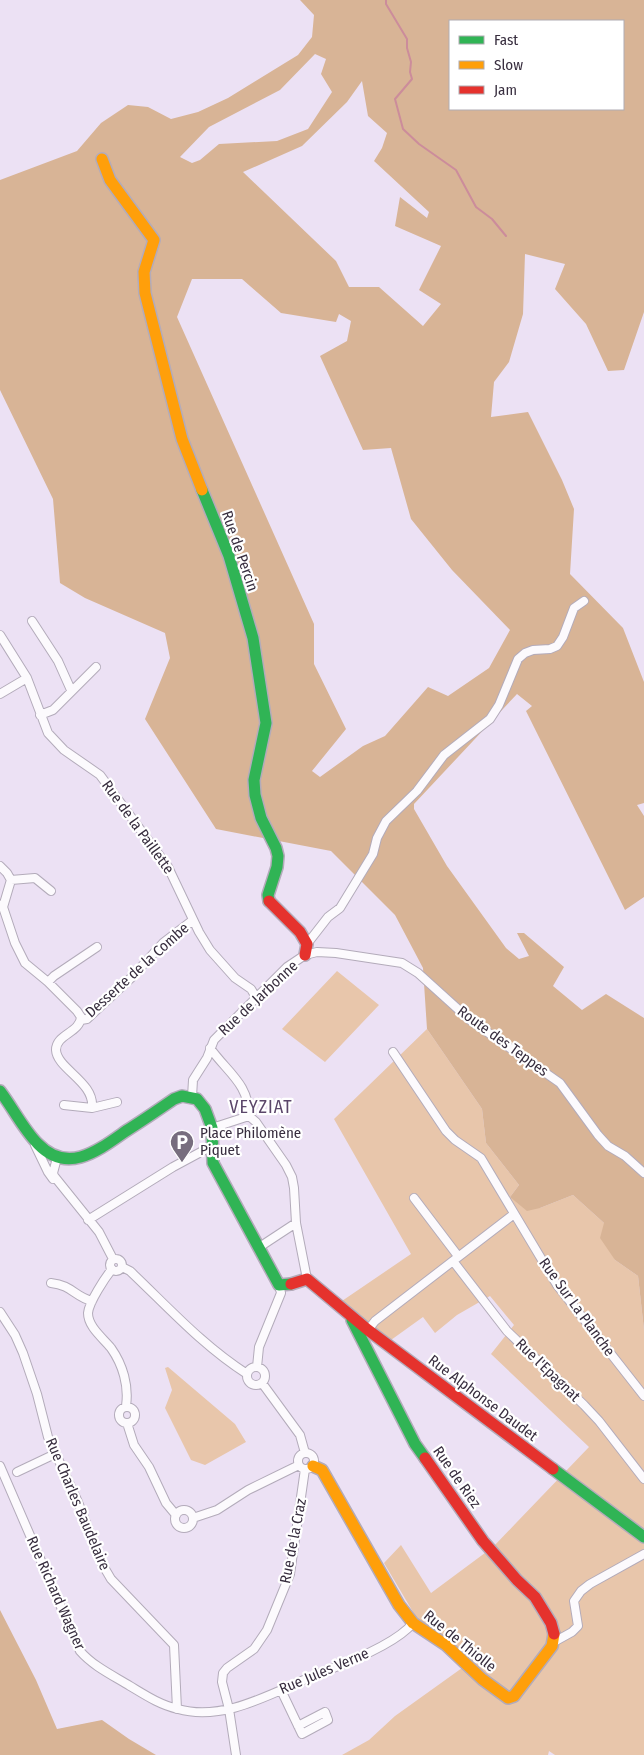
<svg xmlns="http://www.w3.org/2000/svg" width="644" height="1755" viewBox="0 0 644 1755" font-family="'Fira Sans Condensed',sans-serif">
<rect width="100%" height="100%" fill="#ece1f4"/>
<path fill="#e8c6ab" d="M337 971 379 1005 325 1062 282 1029Z
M427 1029 482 1109 486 1143 519 1185 510 1197 540 1208 573 1195 604 1223 615 1260 638 1276 644 1330V1755H555L549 1751 548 1755H342L369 1740 395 1716 462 1668 419 1622 384 1563 401 1545 431 1593 493 1547 589 1447 491 1354 514 1325 490 1296 457 1315 435 1333 423 1317 391 1340 339 1303 411 1254 334 1119Z
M168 1367 235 1424 246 1442 205 1465 191 1460 165 1408 172 1390 165 1368Z"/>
<path fill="#d8b496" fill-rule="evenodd" d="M300 0H644V312L624 370 608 371 586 324 555 289 565 264 525 254 523 314 509 362 494 382 491 417 528 412 562 480 574 509 570 574 623 628 644 682V803L637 805 644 816V897L625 910 526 711 532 706 517 694 414 804V809L447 866 506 948 519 959 529 956 517 933H524L564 967 553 986 582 1010 606 994 644 1018V1330L638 1276 615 1260 600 1238 604 1223 573 1195 540 1208 527 1211 510 1197 519 1185 486 1143 482 1109 427 1029 423 968 395 915 331 851 216 829 145 719 170 658 165 633 85 598 60 583 53 499 0 390V180L77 151 101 123 128 105 148 107 171 119 198 112 228 98 298 55 312 37 314 15ZM450 21H623V109H450ZM315 54 326 59 321 74 332 92 308 129 277 141 219 144 200 160 192 163 180 157 209 127 280 90ZM362 81 368 116 387 133 382 148 374 161 429 212 427 218 400 197 395 226 441 246 419 290 441 304 423 326 379 287H349L336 261 243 172 302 146 347 102ZM192 279H242L281 313 336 322 339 314 351 321 347 341 320 356 363 450 391 448 411 519 452 570 510 630 489 668 448 696 428 687 385 736 363 746 320 777 312 771 346 729 314 664V624L177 317Z
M0 1610 36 1680 57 1729 102 1720 129 1739 156 1755H0Z"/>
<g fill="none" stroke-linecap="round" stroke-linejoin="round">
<path stroke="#cc8c9b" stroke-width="2" d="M386 0V4L407 39V48L411 62 410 72 412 79 395 99 403 129 419 144 456 170 476 207 492 219 506 236"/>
<g stroke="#b3abba" stroke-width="10">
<path id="street" d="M32 621 58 661 71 690
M0 635 27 678 48 733 64 750 100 775 168 867 199 932 210 950 235 978 251 989 257 999
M0 694 27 678
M40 715 53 710 96 667
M0 866 7 873 11 880 3 907
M11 880 35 878 51 891
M0 905 3 907 15 943 25 963 48 982 77 1011 81 1017C80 1033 56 1034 56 1050 57 1069 95 1082 92 1108
M307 944 328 917 340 908 373 854 377 838 386 821 417 791 444 755 490 719 499 705 518 659 525 653 533 650 550 649 557 646 563 637 574 608 584 601
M48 982 54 976 97 947
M81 1020 87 1019 132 977 163 943 193 920
M210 1048C228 1073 249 1084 249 1116
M393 1052 446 1131 455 1140 481 1158 557 1285 644 1396
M192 1097 193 1080 207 1058 214 1040 287 967 305 955 317 952 336 953 402 963 418 973 470 1020 560 1083 598 1135 608 1146 625 1156 644 1173
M64 1105 92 1108 117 1102
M249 1116 256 1122 286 1165 292 1177 294 1188 296 1223 307 1279
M212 1128 249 1116
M35 1145 48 1172 53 1179
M57 1158 53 1173 54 1176 99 1232 113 1259
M414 1198 458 1256
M88 1220 173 1167 212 1146
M258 1248 296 1223
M110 1265a6 6 0 1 1 12 0a6 6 0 1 1-12 0Z
M453 1261 507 1331 584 1405 599 1421 644 1479
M122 1267 130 1271C168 1307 203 1346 247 1374
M112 1269C105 1278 89 1302 88 1313 88 1327 103 1338 111 1348 123 1365 129 1386 126 1406
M51 1283C72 1285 75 1297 92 1301
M0 1312 15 1335 23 1353 37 1394 48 1437 78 1502 101 1562 111 1579 174 1645 177 1709
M368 1330 375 1321 514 1214
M247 1376a9 9 0 1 1 18 0a9 9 0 1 1-18 0Z
M257 1367 259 1347 281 1293 279 1285
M262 1383 300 1435 305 1453
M119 1415a8 8 0 1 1 16 0a8 8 0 1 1-16 0Z
M127 1423 134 1445 149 1467 166 1503 176 1515
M298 1461a8 8 0 1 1 16 0a8 8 0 1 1-16 0Z
M0 1466 80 1651C93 1666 112 1675 130 1686 145 1695 160 1705 178 1709 227 1723 278 1689 323 1672 347 1663 397 1643 413 1623
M17 1472 55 1454
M175 1519a9 9 0 1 1 18 0a9 9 0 1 1-18 0Z
M193 1518 217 1510 248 1490 299 1465
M554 1642 572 1632 578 1626 574 1601 581 1591 590 1584 644 1554
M281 1690 302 1734 328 1720 325 1712 298 1726
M236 1755 229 1709 222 1682 223 1673 227 1668 254 1649 267 1630 290 1574 305 1469"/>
</g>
<g stroke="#b3abba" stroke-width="14">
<path id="fast" d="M202 490 229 556 253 638 266 723 254 780 255 795 261 818 276 848 278 856 277 867 268 895 269 901
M0 1091C13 1108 23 1129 38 1144 68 1175 99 1150 126 1131 142 1121 158 1110 174 1099L182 1096 197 1099 205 1109 212 1128 213 1163 279 1285 291 1284
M352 1320 415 1444 425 1458
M553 1469 644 1537"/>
</g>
<g stroke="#b3abba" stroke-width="14">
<path id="slow" d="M102 159 110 180 154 240 144 272 145 293 182 439 202 490
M313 1466 322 1470 399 1605 413 1623 446 1645 482 1679 508 1698 514 1696 552 1646 554 1634"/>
</g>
<g stroke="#b3abba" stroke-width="14">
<path id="jam" d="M269 901 300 932 307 944 305 955
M291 1284 307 1279 368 1330 553 1469
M425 1458 483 1541 517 1580 535 1597 551 1623 554 1634"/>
</g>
<use href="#street" stroke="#fcfafd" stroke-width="8"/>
<use href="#fast" stroke="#30b455" stroke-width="11"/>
<use href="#slow" stroke="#ff9f0a" stroke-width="11"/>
<use href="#jam" stroke="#e5322d" stroke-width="11"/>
</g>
<defs>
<g id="parking-pin" transform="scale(1.25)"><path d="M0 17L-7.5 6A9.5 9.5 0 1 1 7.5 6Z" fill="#776d7e" stroke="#fff"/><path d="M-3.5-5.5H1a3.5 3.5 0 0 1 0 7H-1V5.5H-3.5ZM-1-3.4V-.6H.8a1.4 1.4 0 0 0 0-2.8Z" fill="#fff"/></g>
</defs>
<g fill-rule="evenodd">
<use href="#parking-pin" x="182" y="1142"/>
</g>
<g text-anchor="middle" stroke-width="4.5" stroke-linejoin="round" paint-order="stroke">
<g font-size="15" fill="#382e3f" stroke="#fff">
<text transform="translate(240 551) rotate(71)" y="5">Rue de Percin</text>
<text transform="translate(138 827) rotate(54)" y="5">Rue de la Paillette</text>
<text transform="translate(137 970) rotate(-42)" y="5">Desserte de la Combe</text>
<text transform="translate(258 998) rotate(-43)" y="5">Rue de Jarbonne</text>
<text transform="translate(503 1041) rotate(36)" y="5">Route des Teppes</text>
<text transform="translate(577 1307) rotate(54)" y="5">Rue Sur La Planche</text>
<text transform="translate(548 1370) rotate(44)" y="5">Rue l'Epagnat</text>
<text transform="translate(483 1398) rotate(37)" y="5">Rue Alphonse Daudet</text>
<text transform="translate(457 1477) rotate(55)" y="5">Rue de Riez</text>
<text transform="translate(78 1504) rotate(67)" y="5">Rue Charles Baudelaire</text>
<text transform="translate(293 1541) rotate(-79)" y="5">Rue de la Craz</text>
<text transform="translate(56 1593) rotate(66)" y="5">Rue Richard Wagner</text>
<text transform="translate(460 1641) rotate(39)" y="5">Rue de Thiolle</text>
<text transform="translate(324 1671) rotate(-23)" y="5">Rue Jules Verne</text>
</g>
<g font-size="15" fill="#382e3f" stroke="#fff" text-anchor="start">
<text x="200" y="1138">Place Philomène<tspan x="200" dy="17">Piquet</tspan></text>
</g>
<g font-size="18" letter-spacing="1" fill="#5b466a" stroke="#fff">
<text x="261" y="1113">VEYZIAT</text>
</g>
</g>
<rect x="449" y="20" width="175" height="90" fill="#ffffff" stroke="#afabb2"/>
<rect x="459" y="36" width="25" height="8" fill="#30b455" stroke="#afabb2"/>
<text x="494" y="45" font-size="15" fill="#382e3f">Fast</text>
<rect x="459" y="61" width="25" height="8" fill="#ff9f0a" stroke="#afabb2"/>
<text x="494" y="70" font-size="15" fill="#382e3f">Slow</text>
<rect x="459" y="86" width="25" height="8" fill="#e5322d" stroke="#afabb2"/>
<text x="494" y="95" font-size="15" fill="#382e3f">Jam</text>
</svg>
